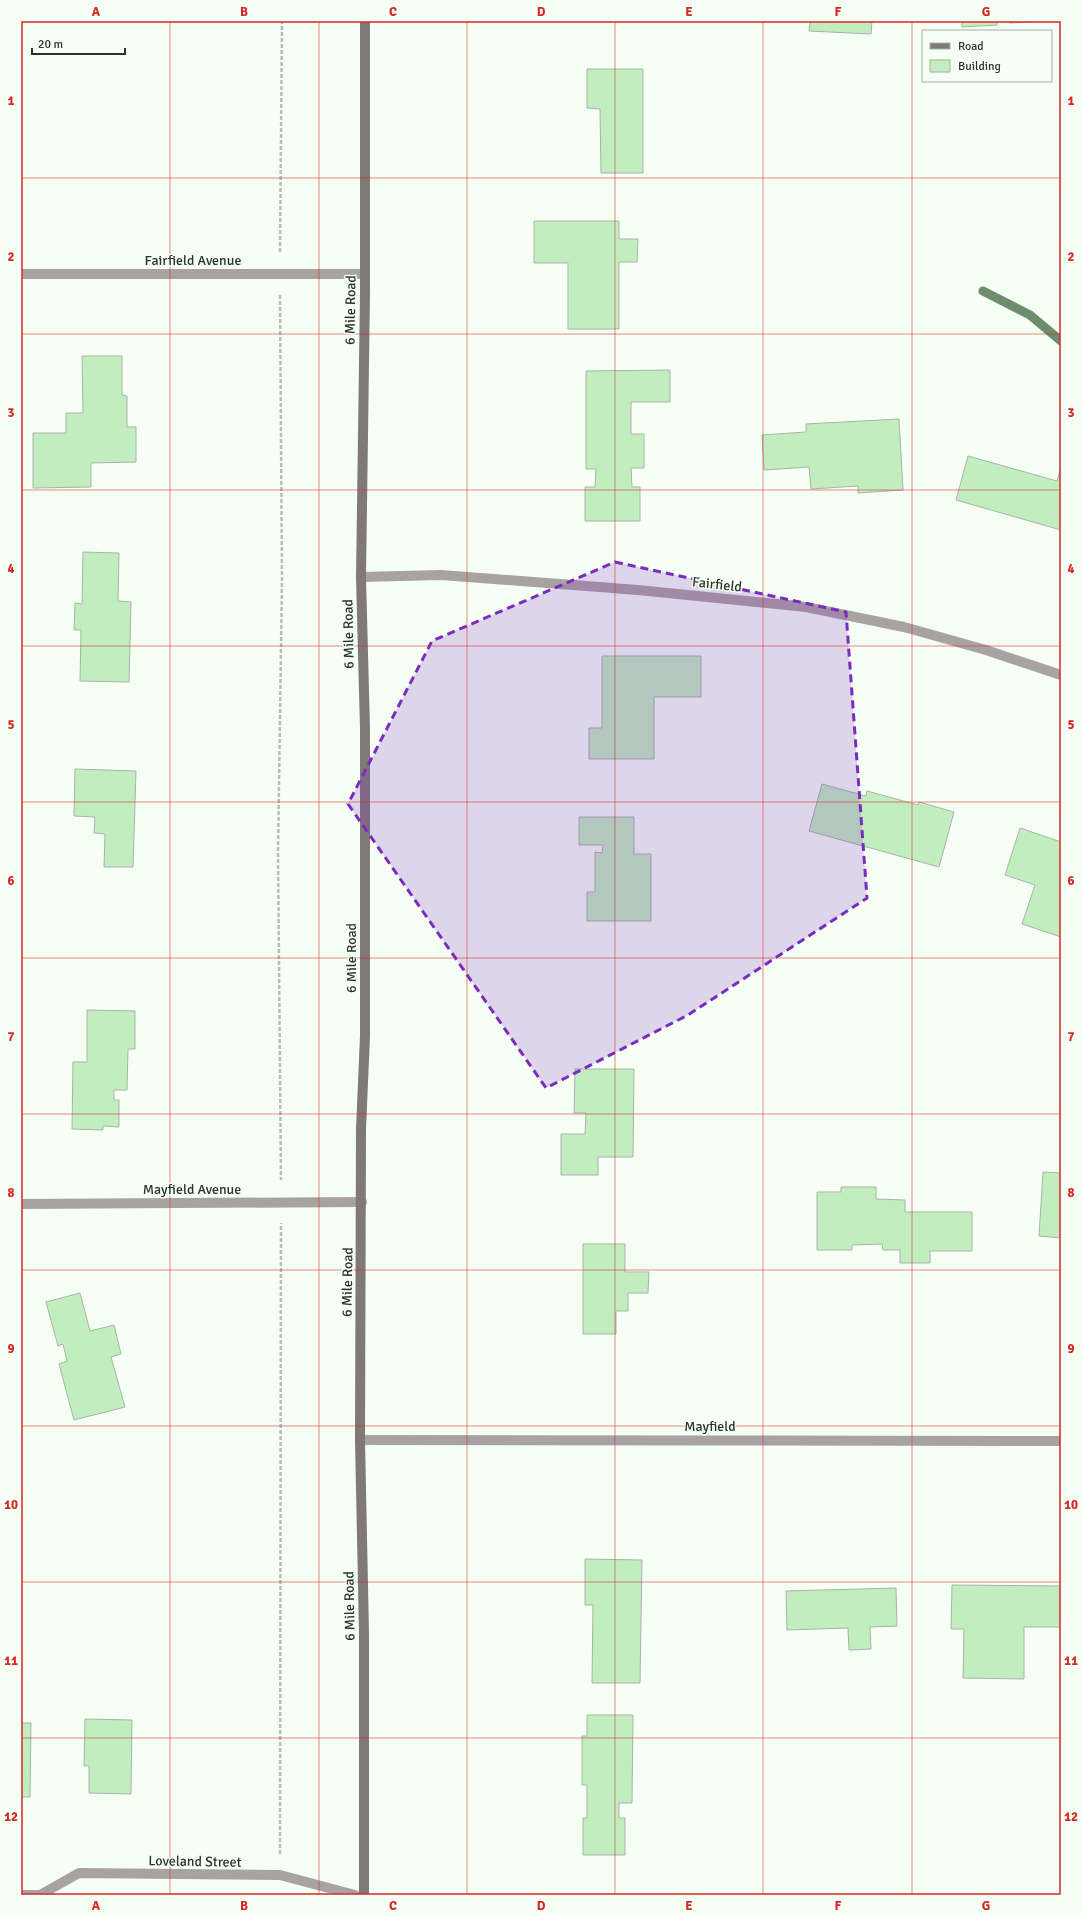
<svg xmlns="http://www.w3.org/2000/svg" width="1082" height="1916" viewBox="0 0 1082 1916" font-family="Signika,sans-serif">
<rect width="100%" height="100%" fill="#f5fff4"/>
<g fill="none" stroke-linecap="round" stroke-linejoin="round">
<path stroke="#6e8d6c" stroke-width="9" d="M983 291 1030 315 1061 341"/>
</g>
<path fill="#c2eebf" stroke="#a9b3a9" d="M810 21H872L871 34 809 31Z
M962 21H997V25L962 27Z
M1009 21H1051L1009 23Z
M587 69H643V173H601L600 109 587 108Z
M534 221H619V239H638L637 262H619V329H568V263H534Z
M82 356H122V395L127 396V427H136V462L91 463V487L33 488V433H66V413H83Z
M670 370V402H631V434H644V468H631L632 487H640V521H585V487H595L596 469H586V371Z
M899 419 903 490 858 493V486L811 489 809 467 764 470 762 435 806 432V424Z
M968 456 1057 481 1061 467V530L956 500Z
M83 552 119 553 118 601 131 602 129 682 80 681 81 630H74L75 603 82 604Z
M602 656H701V697H654V759H589V728H602Z
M75 769 136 771 133 867H104L105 834 94 833 95 817 74 816Z
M822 784 866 796 867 791 918 805 919 802 954 812 939 867 809 831Z
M579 817H634V854H651V921H587V892H595V852L602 853 603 845H579Z
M1020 828 1061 842V937L1022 924 1035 885 1005 875Z
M87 1010 135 1011V1049H128L127 1090H114V1100H119V1127L103 1126V1130L72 1129 73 1062H87Z
M575 1069H634L633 1157H598V1175H561V1134H585L586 1113H574Z
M1043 1172 1061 1173V1238L1039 1236Z
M841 1187H876V1199L905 1200V1212H972V1251H930V1263H900V1250H883L882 1244 852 1245V1250H817V1192H841Z
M583 1244H625V1272H649L648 1293H628V1311H616V1334H583Z
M80 1293 90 1331 114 1325 121 1354 111 1357 125 1407 74 1420 59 1364 67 1361 63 1344 58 1346 46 1302Z
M585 1559 642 1560 640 1683H592L593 1605H585Z
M952 1585 1061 1586V1627H1024V1679L963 1678 964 1629H951Z
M896 1588 897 1626 870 1627 871 1649 849 1650 848 1628 787 1630 786 1591Z
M587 1715H633L632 1803H619V1818H625V1855H583V1818H587V1785H582V1736H587Z
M85 1719 132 1720 131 1794 89 1793V1766H84Z
M21 1723H31L30 1797H21Z"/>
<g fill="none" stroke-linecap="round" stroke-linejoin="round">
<path stroke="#b6beb5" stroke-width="2.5" stroke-dasharray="4 2" stroke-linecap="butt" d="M280 252 282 21
M280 295 282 580 278 854 281 1180
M280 1854 281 1223"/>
<path stroke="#a9a2a2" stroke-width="10" d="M21 274H365
M361 577 441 575 638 590 806 607 904 627 986 650 1061 675
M21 1204 362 1202
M360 1440 1061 1441
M21 1895H38
M40 1895 79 1873 280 1875 355 1895"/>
<path stroke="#817878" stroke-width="10" d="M364 1895V1634L360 1440 361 1129 365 1036V729L361 577 365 292V21"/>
</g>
<path fill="#7b2cbf" fill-opacity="0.2" stroke="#7b2cbf" stroke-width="3" stroke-dasharray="8 5" stroke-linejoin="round" d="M615 562 846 612 867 898 688 1015 546 1088 348 804 432 641Z"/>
<path fill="none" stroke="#d62828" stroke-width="1" stroke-opacity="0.55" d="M170 21V1895M319 21V1895M467 21V1895M615 21V1895M763 21V1895M912 21V1895M21 178H1061M21 334H1061M21 490H1061M21 646H1061M21 802H1061M21 958H1061M21 1114H1061M21 1270H1061M21 1426H1061M21 1582H1061M21 1738H1061"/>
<g text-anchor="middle" stroke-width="3" stroke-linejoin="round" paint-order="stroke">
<g font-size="14" fill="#2d312d" stroke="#f5fff4">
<text x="193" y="265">Fairfield Avenue</text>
<text transform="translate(350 310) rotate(-89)" y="5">6 Mile Road</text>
<text transform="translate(717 584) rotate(6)" y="5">Fairfield</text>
<text transform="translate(348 634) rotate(-91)" y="5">6 Mile Road</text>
<text transform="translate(351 958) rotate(-90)" y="5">6 Mile Road</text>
<text x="192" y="1194">Mayfield Avenue</text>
<text transform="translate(347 1282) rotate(-89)" y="5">6 Mile Road</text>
<text x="710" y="1431">Mayfield</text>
<text transform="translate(349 1606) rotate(-91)" y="5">6 Mile Road</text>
<text transform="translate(195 1861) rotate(1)" y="5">Loveland Street</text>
</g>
</g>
<rect width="1082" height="1916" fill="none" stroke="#f5fff4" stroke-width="44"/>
<rect x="922" y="30" width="130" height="52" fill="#f5fff4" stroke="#a5ada4"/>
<rect x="930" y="43" width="20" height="6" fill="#817878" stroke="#a5ada4"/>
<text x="958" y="50" font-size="12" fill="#2d312d">Road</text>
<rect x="930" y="60" width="20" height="12" fill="#c2eebf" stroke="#a5ada4"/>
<text x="958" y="70" font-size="12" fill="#2d312d">Building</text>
<path d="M32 48v6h93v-6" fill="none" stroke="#2d312d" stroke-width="2"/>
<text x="38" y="48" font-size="12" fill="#2d312d" stroke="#f5fff4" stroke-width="3" paint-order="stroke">20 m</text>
<rect x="22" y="22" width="1038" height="1872" fill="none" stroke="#d62828" stroke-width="1.5"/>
<g font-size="13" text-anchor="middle" font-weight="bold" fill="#d62828">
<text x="96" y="16">A</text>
<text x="244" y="16">B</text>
<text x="393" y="16">C</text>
<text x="541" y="16">D</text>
<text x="689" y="16">E</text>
<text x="838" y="16">F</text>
<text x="986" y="16">G</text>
<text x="11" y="105">1</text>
<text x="1071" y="105">1</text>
<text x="11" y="261">2</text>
<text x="1071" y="261">2</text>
<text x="11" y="417">3</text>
<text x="1071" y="417">3</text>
<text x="11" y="573">4</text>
<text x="1071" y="573">4</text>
<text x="11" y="729">5</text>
<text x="1071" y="729">5</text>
<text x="11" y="885">6</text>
<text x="1071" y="885">6</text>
<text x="11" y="1041">7</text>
<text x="1071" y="1041">7</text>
<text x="11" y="1197">8</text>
<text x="1071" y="1197">8</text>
<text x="11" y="1353">9</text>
<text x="1071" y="1353">9</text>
<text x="11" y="1509">10</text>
<text x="1071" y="1509">10</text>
<text x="11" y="1665">11</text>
<text x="1071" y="1665">11</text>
<text x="11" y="1821">12</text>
<text x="1071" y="1821">12</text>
<text x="96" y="1910">A</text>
<text x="244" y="1910">B</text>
<text x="393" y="1910">C</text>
<text x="541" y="1910">D</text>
<text x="689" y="1910">E</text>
<text x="838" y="1910">F</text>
<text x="986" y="1910">G</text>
</g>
</svg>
